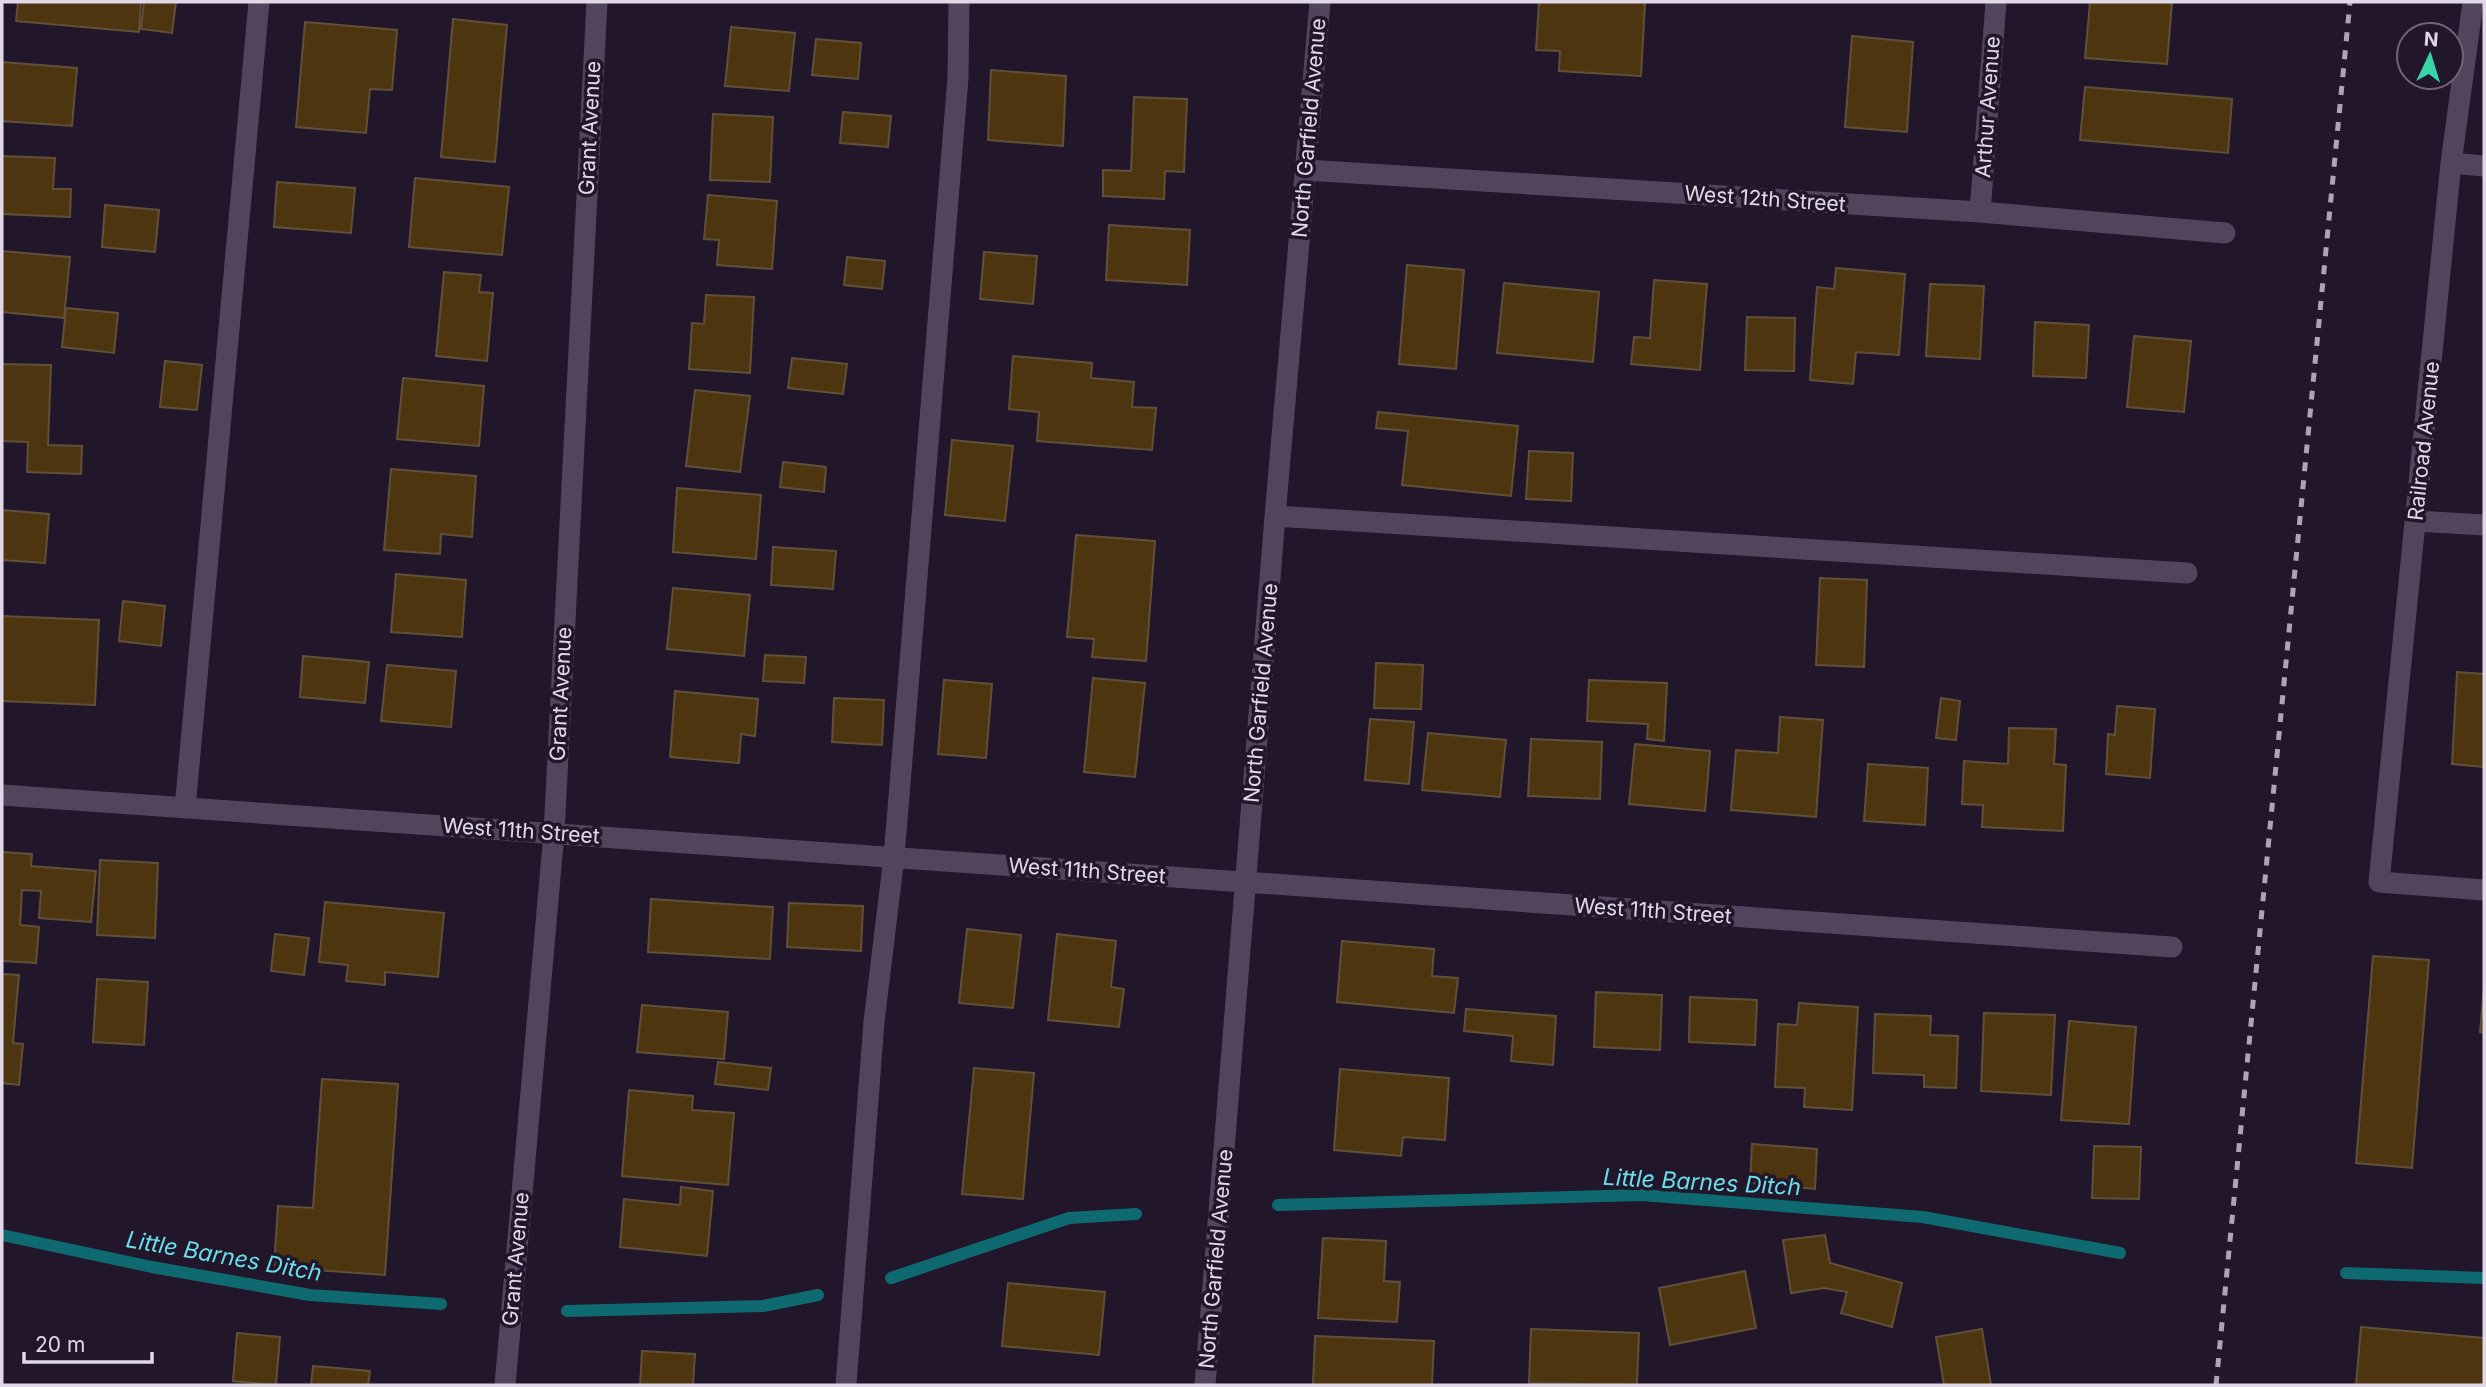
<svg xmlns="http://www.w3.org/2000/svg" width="2486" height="1387" viewBox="0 0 2486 1387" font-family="Inter,sans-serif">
<rect width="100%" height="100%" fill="#22162a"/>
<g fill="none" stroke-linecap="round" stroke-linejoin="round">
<path stroke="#0f6970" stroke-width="12" d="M1278 1205 1641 1195 1923 1217 2120 1253
M2 1235 152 1267 310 1295 441 1304
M2346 1273 2484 1278
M891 1278 1069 1218 1136 1214
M567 1311 763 1306 818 1295"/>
</g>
<path fill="#4d360f" stroke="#615039" stroke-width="2" d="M18 2H141L139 32 16 21Z
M144 2H176L172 33 141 29Z
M1539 2H1645L1641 76 1559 71 1560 51 1536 50Z
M2090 2H2172L2167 64 2085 58Z
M453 19 507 25 495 162 441 157Z
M305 22 397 30 392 90 370 89 366 133 296 127Z
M731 27 795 33 789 91 725 86Z
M1852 36 1913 42 1907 132 1845 127Z
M816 39 861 43 858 79 812 75Z
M2 62 77 68 72 126 2 121Z
M991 70 1066 76 1063 146 988 140Z
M2085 87 2232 99 2228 153 2080 140Z
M1134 97 1187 99 1184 172 1165 171 1164 199 1103 196V170L1131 171Z
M843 112 891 116 888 147 840 143Z
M713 114 773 117 770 182 710 180Z
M2 156 55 158 53 189H71L70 217 2 214Z
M415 178 509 187 502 255 409 247Z
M277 182 355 188 351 233 274 227Z
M708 195 777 201 772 269 717 265 719 240 704 239Z
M105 205 159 210 155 252 102 247Z
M1109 225 1190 230 1187 285 1106 280Z
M2 251 70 257 64 318 2 312Z
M984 252 1037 256 1033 304 980 299Z
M847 257 885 261 882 289 844 285Z
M1407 265 1464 270 1456 369 1399 364Z
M1836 268 1905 274 1899 355 1856 352 1853 384 1810 380 1817 287 1834 289Z
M444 272 481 275 479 292 493 293 487 361 436 356Z
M1654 280 1707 284 1700 370 1631 364 1634 337 1650 338Z
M1504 283 1599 292 1593 362 1497 353Z
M1930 284 1984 286 1980 359 1926 356Z
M706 295 754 297 750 373 689 369 692 323 704 324Z
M66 308 118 313 114 353 62 347Z
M1747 317 1795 318 1794 371 1745 370Z
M2035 322 2089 325 2086 378 2033 376Z
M2134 336 2191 341 2184 412 2127 407Z
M1013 356 1092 363 1091 378 1134 382 1132 407 1156 408 1152 450 1037 441 1039 412 1009 409Z
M792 358 847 364 843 394 788 388Z
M165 361 202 365 197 410 160 407Z
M2 364 51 365 48 445 82 446 81 474 27 472 28 442 2 441Z
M403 378 484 386 479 446 397 439Z
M695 390 750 396 740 472 686 466Z
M1378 412 1518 426 1511 496 1402 485 1408 431 1376 428Z
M952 440 1013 446 1005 521 945 515Z
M1529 451 1573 453 1571 501 1526 499Z
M783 462 826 467 824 492 780 487Z
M391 469 476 476 472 537 441 534 440 554 384 550Z
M677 488 761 495 756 559 673 552Z
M2 510 49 514 45 563 2 560Z
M1076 535 1155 541 1146 661 1092 657 1094 639 1067 637Z
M773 547 836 551 833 589 771 585Z
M396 574 466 580 462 637 391 632Z
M1820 578 1867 580 1864 667 1816 665Z
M673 588 750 595 744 656 667 649Z
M123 601 165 606 161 646 119 641Z
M2 616 99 620 95 705 2 701Z
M765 655 806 657 804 683 763 681Z
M303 656 369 662 365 703 300 697Z
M1376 663 1423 665 1421 709 1374 708Z
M387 665 456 671 451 727 381 721Z
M2457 672 2484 674V767L2452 764Z
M1093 678 1145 683 1135 777 1084 772Z
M944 680 992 684 986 758 938 754Z
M1589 680 1667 683 1664 741 1647 739 1648 724 1587 721Z
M675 691 758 699 755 736 741 734 739 763 670 757Z
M834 698 884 700 882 745 832 742Z
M1941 698 1960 701 1956 740 1936 738Z
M2117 706 2155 709 2150 778 2106 774 2108 734 2115 735Z
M1780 717 1823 720 1816 817 1731 810 1736 750 1778 753Z
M1370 719 1414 722 1409 784 1365 780Z
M2009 728 2056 729 2054 764 2066 765 2063 831 1982 827 1983 805 1962 804 1964 761 2008 764Z
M1428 733 1506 740 1500 797 1422 790Z
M1531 739 1602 742 1600 799 1528 796Z
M1635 744 1710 751 1705 811 1629 804Z
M1868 764 1928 768 1925 825 1864 821Z
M2 852 32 854 31 866 96 871 91 922 39 918 41 891 22 890 20 925 39 927 36 963 2 961Z
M100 860 158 863 155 938 97 935Z
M651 899 773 907 770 959 648 952Z
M325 902 444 913 438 977 385 972V985L346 981 348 965 319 962Z
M789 903 863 906 861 951 787 947Z
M967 929 1021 935 1013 1008 959 1003Z
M275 934 309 938 304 975 271 971Z
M1057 934 1116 941 1111 987 1124 989 1119 1027 1048 1020Z
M1342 941 1434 949 1432 976 1458 978 1454 1013 1337 1002Z
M2373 956 2429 960 2412 1168 2356 1163Z
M2 974 19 975 13 1043 23 1044 19 1085 2 1083Z
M97 979 148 982 144 1045 93 1042Z
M2484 986V1033L2480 1032Z
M1596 992 1662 995 1660 1050 1594 1047Z
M1690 997 1757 1000 1755 1045 1689 1042Z
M1799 1003 1858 1007 1852 1110 1804 1107 1805 1088 1775 1087 1778 1024 1797 1025Z
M642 1005 728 1012 724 1059 637 1052Z
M1466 1009 1556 1016 1553 1065 1511 1061 1513 1036 1464 1031Z
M1984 1013 2055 1015 2051 1095 1981 1091Z
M1875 1014 1931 1016 1930 1035 1958 1036 1956 1088 1924 1087V1075L1873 1073Z
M2069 1021 2136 1027 2129 1124 2061 1120Z
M718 1062 771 1068 768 1090 715 1084Z
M974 1068 1034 1073 1023 1199 962 1194Z
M1340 1069 1449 1078 1445 1140 1403 1137 1401 1156 1334 1150Z
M322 1079 398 1084 385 1275 274 1267 278 1206 313 1208Z
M629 1090 693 1096 692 1110 734 1113 728 1185 622 1176Z
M1752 1144 1817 1149 1815 1189 1750 1183Z
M2094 1146 2141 1147 2139 1199 2092 1198Z
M681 1187 713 1191 707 1256 620 1247 624 1199 680 1205Z
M1825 1235 1830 1263 1902 1283 1892 1327 1841 1313 1847 1292 1824 1288 1791 1293 1783 1240Z
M1323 1238 1386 1241 1384 1281 1400 1282 1397 1322 1318 1318Z
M1745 1271 1756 1328 1670 1345 1659 1288Z
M1008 1283 1105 1292 1099 1355 1002 1346Z
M2361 1327 2484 1338V1385H2356Z
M1531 1329 1639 1333 1637 1385 1529 1383Z
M1982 1329 1991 1385H1944L1936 1337Z
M237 1333 280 1337 276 1385 233 1381Z
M1315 1336 1434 1341 1432 1385H1313Z
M642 1351 695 1354 693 1385H640Z
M313 1366 370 1371 368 1385H311Z"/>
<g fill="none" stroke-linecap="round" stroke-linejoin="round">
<path stroke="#51445c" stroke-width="21" d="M2473 2 2451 163 2379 882 2484 890
M2451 163 2484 166
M1305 170 1980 212 2225 233
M1980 212 1996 2
M1275 516 2187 573
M2416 521 2484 525
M2 795 2172 947
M185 808 259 2
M505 1385 554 833 597 2
M846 1385 874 1022 894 857 958 78 959 2
M1205 1385 1275 516 1320 2"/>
<path stroke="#aea5b4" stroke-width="5" stroke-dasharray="9 9" stroke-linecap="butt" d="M2216 1385 2350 2"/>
</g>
<g text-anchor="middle" stroke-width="7" stroke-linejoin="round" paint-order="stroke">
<g font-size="21" fill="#e0d8e6" stroke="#22162a">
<text transform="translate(1988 107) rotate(-86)" y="7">Arthur Avenue</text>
<text transform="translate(590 128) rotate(-87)" y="7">Grant Avenue</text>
<text transform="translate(1309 128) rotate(-85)" y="7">North Garfield Avenue</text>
<text transform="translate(1765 199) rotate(4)" y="7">West 12th Street</text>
<text transform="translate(2424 441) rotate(-84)" y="7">Railroad Avenue</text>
<text transform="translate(1261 693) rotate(-85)" y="7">North Garfield Avenue</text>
<text transform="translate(561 694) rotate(-87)" y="7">Grant Avenue</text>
<text transform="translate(521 831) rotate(4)" y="7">West 11th Street</text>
<text transform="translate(1087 871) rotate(4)" y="7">West 11th Street</text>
<text transform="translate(1653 911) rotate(4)" y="7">West 11th Street</text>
<text transform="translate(516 1259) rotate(-85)" y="7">Grant Avenue</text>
<text transform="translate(1216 1259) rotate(-85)" y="7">North Garfield Avenue</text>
</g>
<g font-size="23" font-style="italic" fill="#68dfe9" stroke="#22162a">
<text transform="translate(1702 1182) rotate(3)" y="8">Little Barnes Ditch</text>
<text transform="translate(224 1256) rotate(10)" y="8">Little Barnes Ditch</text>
</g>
</g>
<rect width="2486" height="1387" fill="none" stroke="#e0d8e6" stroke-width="7"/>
<g transform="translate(2430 56) rotate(4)"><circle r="33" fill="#22162a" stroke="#6e6475" stroke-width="2"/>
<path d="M0-5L12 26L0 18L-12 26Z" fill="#36d4a7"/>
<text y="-10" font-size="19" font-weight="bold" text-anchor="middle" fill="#e0d8e6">N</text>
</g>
<path d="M24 1352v10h128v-10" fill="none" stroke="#e0d8e6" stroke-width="3.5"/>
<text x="35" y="1352" font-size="21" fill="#e0d8e6" stroke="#22162a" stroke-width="5" paint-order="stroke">20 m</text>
</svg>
